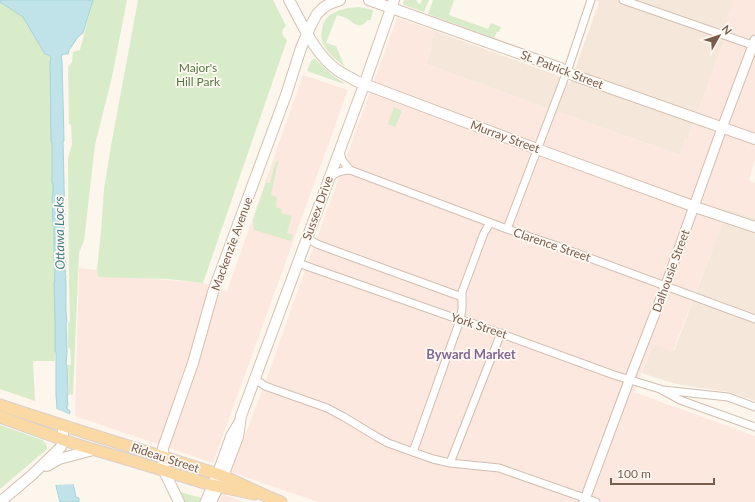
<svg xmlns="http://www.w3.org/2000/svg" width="755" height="502" viewBox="0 0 755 502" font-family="Lato,sans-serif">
<rect width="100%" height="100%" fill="#fdf6ec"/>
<path fill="#f5e8da" d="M594 0H733L725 26 729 28 688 138H686L680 155 560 113 426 64 431 50 430 45 435 31 556 75 570 83 599 2Z
M728 208 754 218 755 215V401L729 392 681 385 662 380 642 373 653 343 674 351Z"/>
<path fill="#fde8e0" d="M733 0H755V160L749 180 755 183V215L754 218 728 209 673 351 653 344 634 392 755 436V502H318L231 472 268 375 294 301 397 18 435 31 430 45 431 50 426 64 560 113 680 155 686 138H688L729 28 724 26Z
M303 75 348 90 213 463 75 416 79 268 97 270V274L203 283 227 291Z
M216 492 244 502H213Z"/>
<path fill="#d8ecc9" d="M93 0H127L112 77 95 145 84 241 79 253 73 395 69 394 68 365H71L70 349 68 347V323L70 322 69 285 68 158 72 144 71 125 69 124 68 67 72 62 73 52 80 50Z
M138 0H273L286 26 283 29 282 33 284 37 287 40 203 283 168 279 98 277 97 270 101 231 104 189 111 146Z
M404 0H416L418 3 420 4 421 3 422 0H429L424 12 404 5 403 3Z
M433 0H454L449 15 488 29 491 23 501 27 499 32H497L494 38 428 14Z
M0 2 23 17 45 54 49 55 51 58V141L52 142V182L53 183V195L52 196 53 225 54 226V268L55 269 54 273 55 281V361H33L35 401 0 389Z
M359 7 373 10 371 20H368C359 31 355 23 346 18 343 17 340 16 337 15L326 43 336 46 345 67C336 60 326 52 322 41 321 37 321 33 322 29 325 11 344 8 359 7Z
M314 58 332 75 343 82 344 84 307 71 311 61Z
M394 107 402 111 395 127 388 124Z
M279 160 276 172 271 195 277 197 276 207 282 209 281 213 292 216 287 233 293 235 291 241 254 230 253 220 267 179V183H270L275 163Z
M0 425 42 440C46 443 47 445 47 449L0 489Z
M180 492 202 498 201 502H185Z"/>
<path fill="#bfe3e8" stroke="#a5d3da" d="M0 0H93L83 33 78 37 69 50 68 54H64L61 56 62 61 64 141 63 142 64 183V186L65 226H64L65 236H64L65 238 66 268H65L66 279H65L66 281V312L67 322 66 323 67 352 66 364 67 365 68 395H67L68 405H67V409L70 411V413L69 414 73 484 76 497 79 498V502H60L56 486 57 408 56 395V352H55V321L54 281H55C54 277 55 273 55 269L54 268V226H53L52 196 53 195V183H52V142H51L50 62 51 58 49 55 45 54 23 17 0 2Z"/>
<path fill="#fdf6ec" d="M54 408 71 415 75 484 54 485Z"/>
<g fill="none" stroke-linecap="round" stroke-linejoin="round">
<g stroke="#d1beb0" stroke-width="9">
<path id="minor" d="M623 0 755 46
M340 151 342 160 350 170
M329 178C336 173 341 170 350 170L507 229 557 246 755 319
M507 229 569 66 591 0
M307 238 317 244 333 250 462 297
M298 263 449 316 460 320 469 322 614 375 660 389 680 400 755 427
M255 379 265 386 327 408 344 417 377 437 388 443 413 452 433 459 450 463 499 468 596 502
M663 390 728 397 755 407
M413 452 460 320 462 309V292L484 233 490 223
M450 463 501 333
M204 502 216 474 230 435 239 420"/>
</g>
<g stroke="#d1beb0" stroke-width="11">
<path id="tertiary" d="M584 502 633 370 663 293 722 128 755 40"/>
</g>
<g stroke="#d6c0b0" stroke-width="12">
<path id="secondary" d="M289 0C303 25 314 53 337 70 343 74 350 77 356 81L537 149 701 209 755 227
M369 0 560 68 573 75 755 139
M47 466 59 459 93 450
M0 502 32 475 61 447 63 440V426
M179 502 164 471 163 448 193 363 213 292 286 95 301 48 311 25 317 14 323 8 329 4 340 0
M211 502 223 476 238 437 241 416 364 85 394 0"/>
</g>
<g stroke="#dad1cd" stroke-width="13">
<path id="primary" d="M0 405C74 430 149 452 223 476 243 484 261 495 281 502
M0 417 75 444 146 465 211 485 254 494"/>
</g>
<use href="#minor" stroke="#fff" stroke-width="7"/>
<use href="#tertiary" stroke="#fff" stroke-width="9"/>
<use href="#secondary" stroke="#fff" stroke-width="10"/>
<use href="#primary" stroke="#fbd9a5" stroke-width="11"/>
</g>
<g text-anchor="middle" stroke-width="3.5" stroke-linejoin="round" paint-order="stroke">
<g font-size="12" fill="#537a41" stroke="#fffaf3">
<text x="198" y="72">Major's<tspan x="198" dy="14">Hill Park</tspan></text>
</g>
<g font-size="12" fill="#7a5c4d" stroke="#fffaf3">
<text transform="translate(562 70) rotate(21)" y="4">St. Patrick Street</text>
<text transform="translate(505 137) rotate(20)" y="4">Murray Street</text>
<text transform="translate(318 208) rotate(-70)" y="4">Sussex Drive</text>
<text transform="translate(232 244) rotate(-70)" y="4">Mackenzie Avenue</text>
<text transform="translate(552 245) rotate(19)" y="4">Clarence Street</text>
<text transform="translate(671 271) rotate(-70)" y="4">Dalhousie Street</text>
<text transform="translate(479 326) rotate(18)" y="4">York Street</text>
<text transform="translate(165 458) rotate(18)" y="4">Rideau Street</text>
</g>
<g font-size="13" font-style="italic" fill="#437c86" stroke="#fffaf3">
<text transform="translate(59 233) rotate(-91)" y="5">Ottawa Locks</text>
</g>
<g font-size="13" font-weight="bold" fill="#846695" stroke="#fffaf3">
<text x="471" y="359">Byward Market</text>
</g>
</g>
<g transform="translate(719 36) rotate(51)" stroke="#fffaf3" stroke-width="3" paint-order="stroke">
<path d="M0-3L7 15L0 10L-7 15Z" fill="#7a5c4d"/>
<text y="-6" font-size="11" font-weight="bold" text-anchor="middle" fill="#7a5c4d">N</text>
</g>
<path d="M611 478v6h103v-6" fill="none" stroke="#7a5c4d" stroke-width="2"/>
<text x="617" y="478" font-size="12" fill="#7a5c4d" stroke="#fffaf3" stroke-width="3" paint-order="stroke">100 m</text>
</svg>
